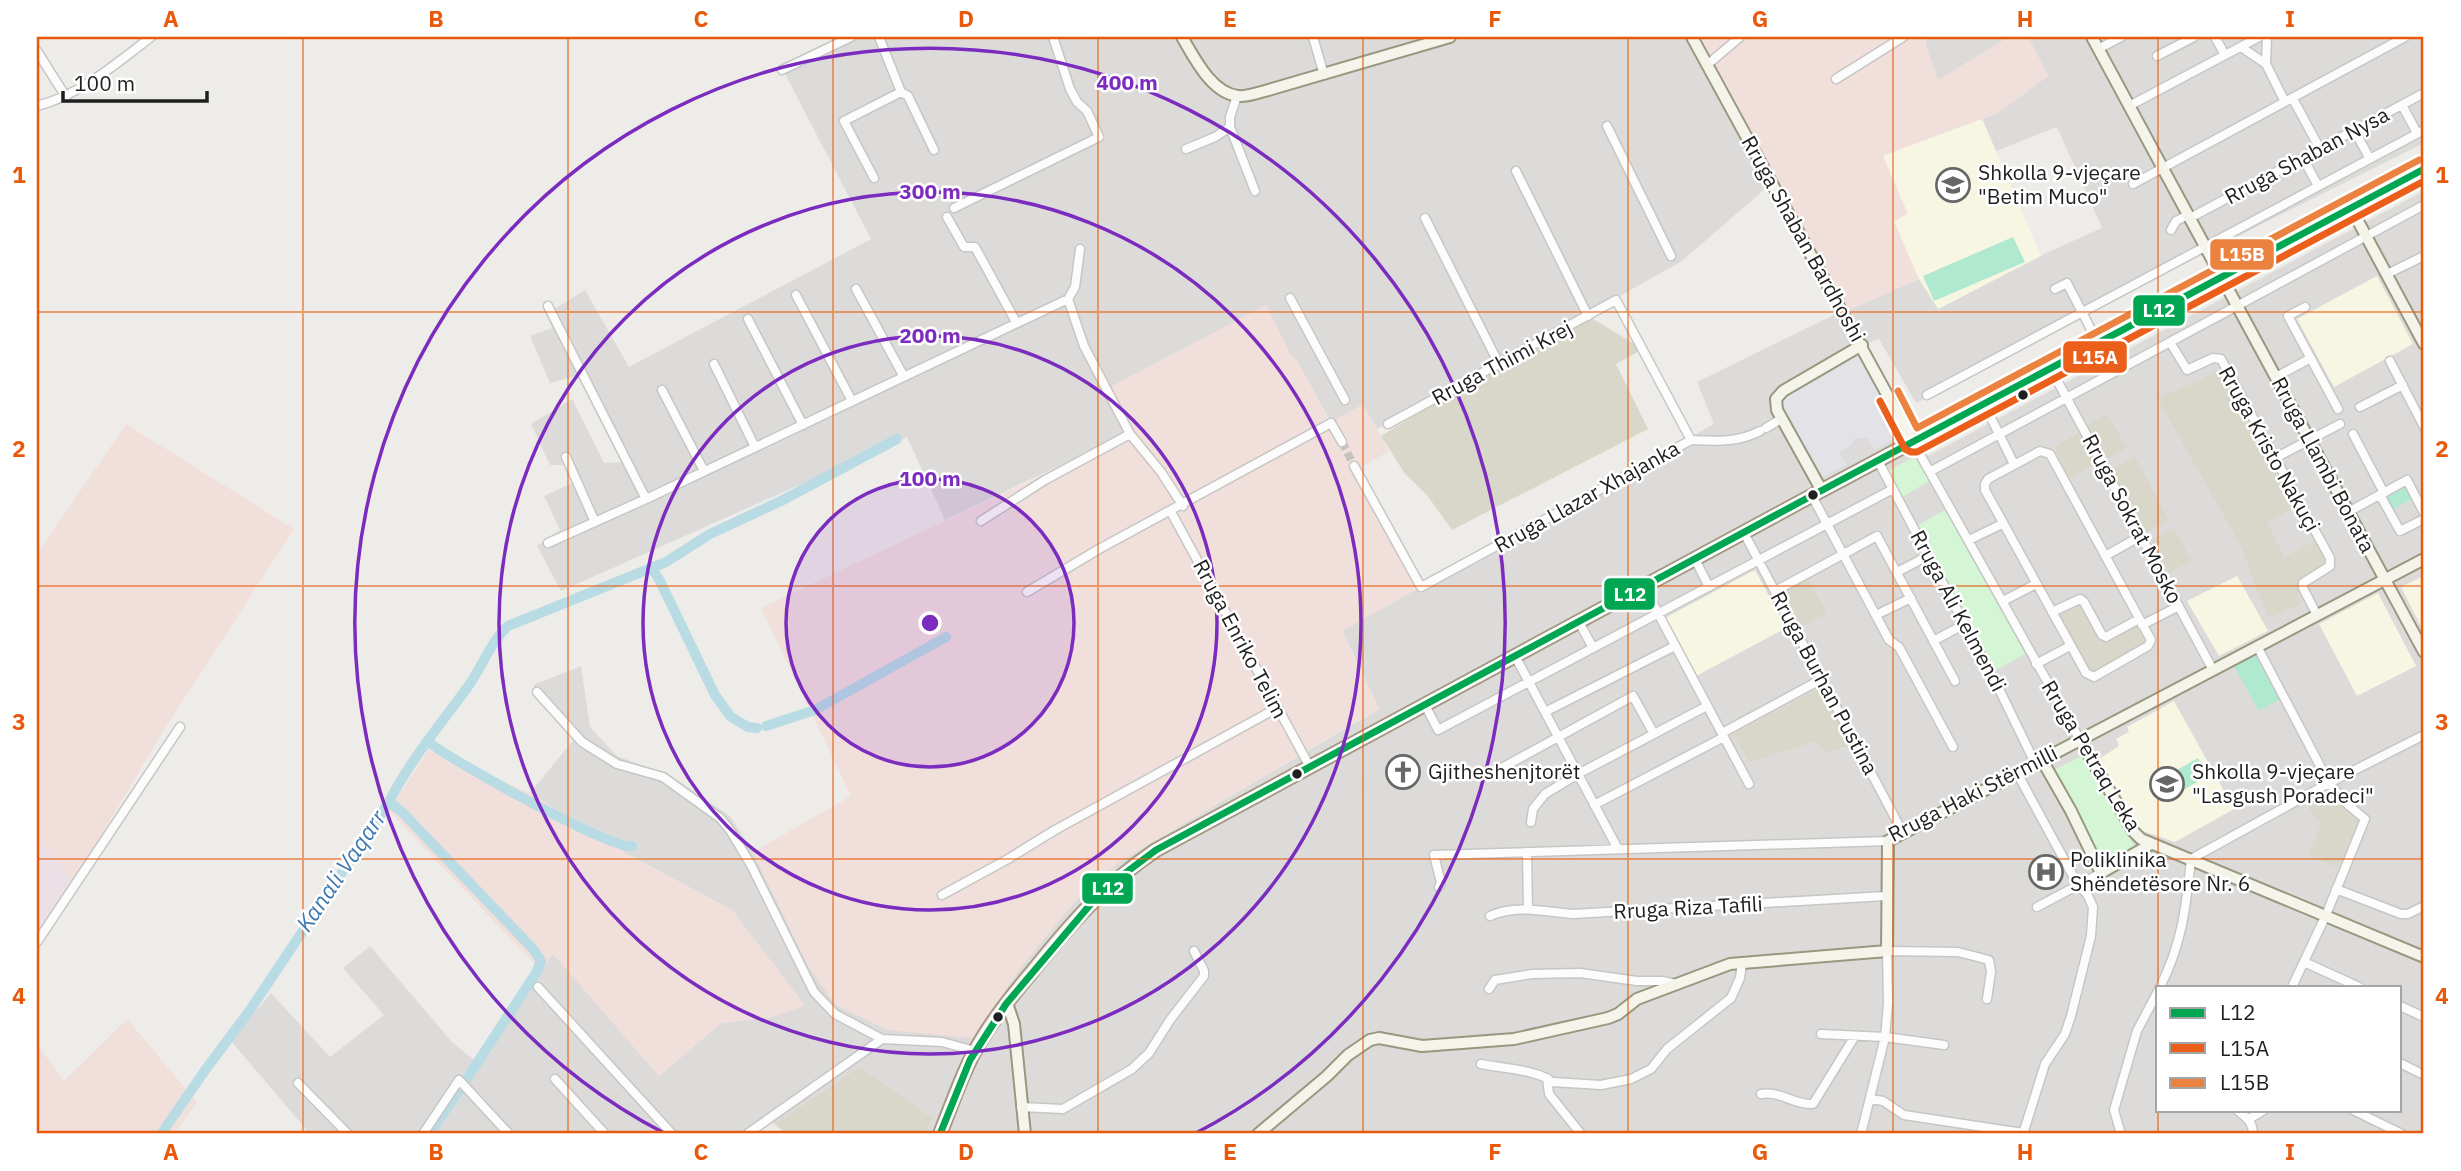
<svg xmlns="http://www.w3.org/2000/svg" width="2461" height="1171" viewBox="0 0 2461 1171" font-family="'IBM Plex Sans',sans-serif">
<rect width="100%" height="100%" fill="#eeece8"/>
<path fill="#dddbd9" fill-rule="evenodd" d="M851 37H1692L1773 182 1682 261 1499 364 1377 429 1363 405 1331 423 1297 361 1291 356 945 520 907 437 561 591 537 546 560 530 544 496 576 481 574 465H550L531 424 572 399 604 463 629 462 582 374 550 383 530 336 552 328 546 314 585 290 629 367 871 239 784 72Z
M2028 37H2424V143L2260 225 1916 403 1879 339 1861 346 1928 456 2424 191V1134H787L768 1120 747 1134H310L231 1041 271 993 330 1057 384 1015 343 968 370 946 452 1042 479 1064 553 953 659 1076 721 1023 772 1017 804 1005 732 910 627 854 530 793 576 737 533 685 581 666 590 727 617 756 671 776 730 816 753 852 810 969 973 1038 1020 968 1069 908 1089 887 1120 861 1379 709 1342 630 1714 424 1697 382 1840 312H1844L1919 279 1939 308 2044 254 2102 228 2057 127 1996 151 1982 119 1996 114 2048 76ZM2158 987H2400V1110H2158Z"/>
<path fill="#f1dfdc" d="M1692 37H2028L2048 76 1996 114 1884 155 1908 214 1894 221 1919 279 1844 312Z
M1266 305 1291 355 1297 361 1330 423 1363 404 1389 451 1357 470 1421 587 1342 631 1379 708 1120 861 1089 887 1069 908 1020 968 973 1038 888 1030 836 1005 810 969 753 852 851 796 761 608 1129 434 1106 389Z
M126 424 294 529 162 733 37 943V554Z
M428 750 530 793 627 854 732 910 805 1006 772 1017 721 1023 659 1076 553 954 541 971 389 811Z
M127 1019 197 1102 174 1134H37V1044L64 1081Z"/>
<path fill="#ece0e7" d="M37 837 72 879 41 925 37 920Z"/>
<path fill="#f7f6e3" d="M1982 119 2041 256 1938 309 1919 279 1894 221 1908 214 1883 156Z
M2377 276 2413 344 2334 387 2297 319Z
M1755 570 1786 628 1696 676 1665 618Z
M2237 576 2268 631 2219 656 2187 601Z
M2424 576V632L2401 587Z
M2378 593 2416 666 2357 696 2319 624Z
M2174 701 2234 809 2175 842 2140 830 2099 759 2119 746 2116 739 2129 732 2127 727Z"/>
<path fill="#dcdbd9" d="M1926 37H2008L1938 80 1927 48Z
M1339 768 1344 777 1362 768 1374 790 1355 799 1345 780 1310 798 1304 786Z
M2178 960 2193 966 2184 987 2170 984Z
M949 1053 958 1058 940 1102 933 1098Z"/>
<path fill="#d8d7c9" d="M1588 316 1643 349 1616 364 1648 429 1452 530 1427 495 1405 474 1381 436 1499 364Z
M2220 369 2297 506 2267 522 2284 557 2315 541 2326 563 2298 579V592L2301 604 2269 618 2257 591 2242 548 2157 398 2200 380Z
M2108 414 2127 448 2106 459 2087 425Z
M2079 433 2095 464 2070 478 2054 447Z
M2135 457 2169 520 2145 533 2111 470Z
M2174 528 2192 561 2169 573 2151 540Z
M1808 579 1827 613 1800 627 1782 593Z
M2079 603 2101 643 2136 625 2146 643 2091 674 2058 614Z
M1820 688 1850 745 1825 753 1817 741 1749 762 1733 734Z
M2328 789 2345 811 2358 821 2338 868 2308 855 2321 824 2305 803Z
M860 1067 932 1118 925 1134H787L775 1124Z"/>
<path fill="#d4f6d4" d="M1920 454 1934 478 1899 499 1884 473Z
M1947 509 2025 654 1996 670 1918 525Z
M2080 757 2083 758 2135 848 2107 867 2101 866 2056 773V769Z"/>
<path fill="#afe9d0" d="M2013 237 2025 262 1934 301 1923 276Z
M2405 486 2412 499 2392 510 2385 497Z
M2255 654 2280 699 2259 711 2234 666Z
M2198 758 2209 775 2180 792 2170 774Z"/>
<path fill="#e2e2e7" d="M1862 345 1908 432 1874 450 1868 437 1854 439 1852 445 1839 452 1846 465 1816 481 1776 399Z"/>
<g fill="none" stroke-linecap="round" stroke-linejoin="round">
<path stroke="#b8dbe4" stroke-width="10" d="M651 567 660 581 715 695 731 717 748 727 757 728
M766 726 815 710 946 637
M427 741C449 759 613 851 632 846
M389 802C410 760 442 723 469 685 483 665 491 641 508 626L666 562 710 534 781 501 897 439
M161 1134 206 1069 250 1010 389 802 402 812 533 949 541 961 536 973 466 1080
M429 1134 458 1092"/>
<path stroke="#c5c3c0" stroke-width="8" stroke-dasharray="8 4" stroke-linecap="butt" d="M1342 442 1354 466"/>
<g stroke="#c6c6c4" stroke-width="11">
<path id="street" d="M1313 37 1324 75
M2215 37 2225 55
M2241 47 2266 64 2285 102
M2098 49 2121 37
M37 51 66 97
M2157 56 2194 37
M2266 64 2267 37
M1707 65 1740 37
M782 70 851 37
M1836 79 1903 37
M901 92 908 96 934 150
M1237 96 1230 117V127L1255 191
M2293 99 2320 149
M2402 105 2417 133
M37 106C80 95 116 64 151 37
M2129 106 2259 37
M1607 126 1671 256
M2354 130 2370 159
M1186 149 1215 137 1230 127
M2303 158 2318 186
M1516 171 1588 316
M874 178 844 121 901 92 879 37
M2133 184 2405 37
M954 208 1099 137 1087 111 1077 102 1070 89 1053 37
M947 217 964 247H975L1016 322
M1425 218 1499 364
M2190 218 2424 93
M2171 230 2176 221 2188 215
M1080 249 1075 287 1068 299 1084 346 1130 434 1161 472 1183 506
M2387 274 2424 256
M856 289 903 375
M2055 289 2067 283 2098 343
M796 295 852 401
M1290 298 1345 400
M548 306 646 499
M2305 307 2288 316 2338 409
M748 319 803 425
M2170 342 2187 370 2213 358 2221 359 2330 558V566L2303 583V588L2317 615
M2390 361 2424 427
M714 364 755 447
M2051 369 2213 670
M2276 377 2311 358
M662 390 704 471
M1927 395 2424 130
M1984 404 2014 464
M2360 407 2403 385
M1388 424 1616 300 1691 440
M1766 428 1781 419
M2353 434 2384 493
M1913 442 2080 740
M2040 451 2050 454 2151 640 2148 646 2094 677 2086 673 1985 490V484L1988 479Z
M566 457 595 522
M2275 458 2340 424
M1878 461 1999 689 2035 763
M1354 466 1421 587 1691 440C1716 441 1737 443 1760 431
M1931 471 2424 205
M2380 495 2400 531 2424 519
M1812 496 1889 640 1899 647 1953 747
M1171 512 1310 767
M2348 512 2407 480 2424 513
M981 521 1045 480 1130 434
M1744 533 1903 833
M1969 540 2002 524
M548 543 646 499 1068 299
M2105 556 2141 536
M1695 559 1709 587
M1897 572 1928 556
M1644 587 1749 784
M1775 591 1877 536 1955 681
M1027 592 1099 549 1331 423 1342 442
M2003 601 2036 584
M2052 612 2080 599 2084 602 2102 635 2106 637 2139 619
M1876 615 1911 598
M1579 622 1593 648
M2142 625 2179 606
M1933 641 1965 624
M2257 646 2329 783 2348 805 2365 819 2326 915 2292 987
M1515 656 1618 849
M2036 664 2070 646
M537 692 582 742 617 764 663 777 720 818 730 830 751 865 814 992 835 1014 882 1039 942 1042 975 1051
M1425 705 1438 730 1893 489
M1545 712 1675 646
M1722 733 1822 679
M1498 770 1633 696 1654 734
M2017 773 2078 885 2087 894 2093 907 2091 936 2071 1016 2065 1034 2045 1064 2023 1134
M1594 805 1724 737
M1531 822 1533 809 1545 794 1578 774 1707 706
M1527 852 1528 909
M1439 887 1441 883 1434 855 1888 841
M2336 889 2401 914H2408L2424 906
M942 895 1008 859 1055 830 1277 708
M2037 907 2101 873
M1490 916C1517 904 1546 912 1573 914L1886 896
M37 942 180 727
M2304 962 2359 987
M538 987 672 1134
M2160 987C2182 944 2186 907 2191 859L2329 783 2424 735
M1489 989 1495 980 1532 974 1580 973 1637 981H1662L1676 984
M2400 1006 2424 1017
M1821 1034 1885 1037 1944 1045
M2400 1063 2424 1075
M1481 1064C1499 1068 1540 1070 1552 1082L1601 1085 1631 1079 1651 1069 1667 1049 1731 998 1740 978 1742 962
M1547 1078 1549 1094 1581 1134
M555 1079 605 1134
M298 1083 348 1134
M1761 1094C1782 1091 1793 1105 1813 1104L1855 1036
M1870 1099 1883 1101 1904 1115 2023 1133
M1021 1107 1063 1109 1132 1069 1149 1053 1170 1020 1204 976V971L1194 951
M2237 1110C2246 1117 2253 1122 2253 1134
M2353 1110 2402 1134
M2249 1119 2264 1110
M423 1134 459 1080 509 1134
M747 1134 882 1039
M1861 1134 1885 1037 1888 1003 1887 951 1958 952 1989 960 1991 972 1987 999
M2121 1134 2114 1110 2137 1031 2158 991"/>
</g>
<g stroke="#97987e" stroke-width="14">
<path id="secondary" d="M1182 37C1194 57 1211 93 1238 96 1246 97 1257 93 1265 91L1450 37
M1692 37 1913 442
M2092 37 2424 652
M2351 208 2424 344
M1822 491 1777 410 1776 399 1783 391 1862 345
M2080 740 2133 831 2141 839 2424 957
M2042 760 2071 811 2101 873 2151 844
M1007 1003 1014 1024 1025 1134
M1258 1134 1327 1076 1348 1055 1370 1040 1379 1038 1422 1046 1514 1039 1608 1018 1618 1014 1637 999 1730 964 1887 951 1888 841 2424 559"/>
</g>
<g stroke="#a49a84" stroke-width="16">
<path id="primary" d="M940 1134C953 1102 964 1067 983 1037 997 1014 1014 993 1031 973 1070 924 1104 885 1156 850L1800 502 2424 169"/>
</g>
<use href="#street" stroke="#fcfcfc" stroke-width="8"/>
<use href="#secondary" stroke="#f4f4eb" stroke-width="10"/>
<use href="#primary" stroke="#f1ece5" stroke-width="12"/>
<g stroke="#fff" stroke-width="12">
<path id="bus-1" d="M940 1134 970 1060 1006 1004 1089 906 1120 877 1156 850 1800 502 2424 169"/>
</g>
<g stroke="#fff" stroke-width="12">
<path id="bus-2" d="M1880 401 1905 449 1911 452H1917L2424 181"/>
</g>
<g stroke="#fff" stroke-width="12">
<path id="bus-3" d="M1898 391 1917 428 2419 160"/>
</g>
<use href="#bus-1" stroke="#00a651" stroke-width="7"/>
<use href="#bus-2" stroke="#eb5f1a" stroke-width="7"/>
<use href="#bus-3" stroke="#eb8240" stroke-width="7"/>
</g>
<path fill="none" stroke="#e8590c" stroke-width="2" stroke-opacity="0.55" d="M303 37V1134M568 37V1134M833 37V1134M1098 37V1134M1363 37V1134M1628 37V1134M1893 37V1134M2158 37V1134M37 312H2424M37 586H2424M37 859H2424"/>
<circle cx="930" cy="623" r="144" fill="#7b2cbf" fill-opacity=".12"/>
<g fill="none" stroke="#7b2cbf" stroke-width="3.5">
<circle cx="930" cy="623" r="144"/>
<circle cx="930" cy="623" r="287"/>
<circle cx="930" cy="623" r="431"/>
<path d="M664 1133A575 575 0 1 1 1196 1133"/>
</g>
<defs>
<g id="school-ring" transform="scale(1.75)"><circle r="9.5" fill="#fff" stroke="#676765" stroke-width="1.5"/><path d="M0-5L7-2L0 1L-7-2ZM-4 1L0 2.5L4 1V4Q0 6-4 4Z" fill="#676765"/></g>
<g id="church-ring" transform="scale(1.75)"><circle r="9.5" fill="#fff" stroke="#676765" stroke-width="1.5"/><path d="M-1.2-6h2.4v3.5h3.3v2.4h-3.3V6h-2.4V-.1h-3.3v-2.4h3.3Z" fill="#676765"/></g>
<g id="hospital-ring" transform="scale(1.75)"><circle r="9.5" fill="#fff" stroke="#676765" stroke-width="1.5"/><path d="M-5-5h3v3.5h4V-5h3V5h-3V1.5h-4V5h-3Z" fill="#676765"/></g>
</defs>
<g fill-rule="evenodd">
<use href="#school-ring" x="1953" y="185"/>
<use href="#church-ring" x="1403" y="772"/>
<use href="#school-ring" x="2167" y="784"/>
<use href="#hospital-ring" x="2046" y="872"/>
</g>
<g fill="#1f1f1f" stroke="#fff" stroke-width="2.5">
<circle cx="2023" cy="395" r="6"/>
<circle cx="1813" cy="495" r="6"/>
<circle cx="1297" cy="774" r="6"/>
<circle cx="998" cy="1017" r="6"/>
</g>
<g text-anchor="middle" stroke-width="5" stroke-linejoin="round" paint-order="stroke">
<g font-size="21" fill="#1f1f1f" stroke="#fff">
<text transform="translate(2307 156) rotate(-28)" y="7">Rruga Shaban Nysa</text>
<text transform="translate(1803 239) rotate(61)" y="7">Rruga Shaban Bardhoshi</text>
<text transform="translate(1502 363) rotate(-28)" y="7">Rruga Thimi Krej</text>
<text transform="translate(2269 449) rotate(61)" y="7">Rruga Kristo Nakuçi</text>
<text transform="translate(2323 465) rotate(62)" y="7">Rruga Llambi Bonata</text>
<text transform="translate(1587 497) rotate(-29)" y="7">Rruga Llazar Xhajanka</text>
<text transform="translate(2132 519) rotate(62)" y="7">Rruga Sokrat Mosko</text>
<text transform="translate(1958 611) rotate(62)" y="7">Rruga Ali Kelmendi</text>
<text transform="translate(1240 639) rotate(62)" y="7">Rruga Enriko Telim</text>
<text transform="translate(1824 683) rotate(62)" y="7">Rruga Burhan Pustina</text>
<text transform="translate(2091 756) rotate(59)" y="7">Rruga Petraq Leka</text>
<text transform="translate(1973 794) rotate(-27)" y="7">Rruga Haki Stërmilli</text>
<text transform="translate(1688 908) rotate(-3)" y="7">Rruga Riza Tafili</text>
</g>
<g font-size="21" fill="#1f1f1f" stroke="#fff" text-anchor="start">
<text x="1978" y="180">Shkolla 9-vjeçare<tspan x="1978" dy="24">"Betim Muco"</tspan></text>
<text x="1428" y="779">Gjitheshenjtorët</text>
<text x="2192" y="779">Shkolla 9-vjeçare<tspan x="2192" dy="24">"Lasgush Poradeci"</tspan></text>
<text x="2070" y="867">Poliklinika<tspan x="2070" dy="24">Shëndetësore Nr. 6</tspan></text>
</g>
<g font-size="23" font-style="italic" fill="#4079b0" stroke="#fff">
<text transform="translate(341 871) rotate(-56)" y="8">Kanali Vaqarr</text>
</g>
</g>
<circle cx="930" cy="623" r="10" fill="#7b2cbf" stroke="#fff" stroke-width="3.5"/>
<g font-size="21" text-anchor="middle" font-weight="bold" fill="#7b2cbf" stroke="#fff" stroke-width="5" stroke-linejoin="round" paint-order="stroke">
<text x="1127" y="90">400 m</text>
<text x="930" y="199">300 m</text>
<text x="930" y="343">200 m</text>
<text x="930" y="486">100 m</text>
</g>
<g stroke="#fff" stroke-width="2.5">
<rect x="2209" y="238" width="66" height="33" rx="7" fill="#eb8240"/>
<rect x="2132" y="294" width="54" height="33" rx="7" fill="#00a651"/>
<rect x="2062" y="340" width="66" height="34" rx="7" fill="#eb5f1a"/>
<rect x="1603" y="577" width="53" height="34" rx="7" fill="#00a651"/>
<rect x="1081" y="872" width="53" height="33" rx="7" fill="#00a651"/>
</g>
<g font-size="19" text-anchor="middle" font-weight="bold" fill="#fff">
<text x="2242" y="261">L15B</text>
<text x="2159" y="317">L12</text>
<text x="2095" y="364">L15A</text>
<text x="1630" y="601">L12</text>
<text x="1108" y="895">L12</text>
</g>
<rect width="2461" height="1171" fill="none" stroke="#ffffff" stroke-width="77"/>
<rect x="2156" y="986" width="245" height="126" fill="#ffffff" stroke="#a5a5a5" stroke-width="2"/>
<rect x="2170" y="1008" width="35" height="10" fill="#00a651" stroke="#a5a5a5" stroke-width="2"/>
<text x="2220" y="1020" font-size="21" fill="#1f1f1f">L12</text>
<rect x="2170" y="1043" width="35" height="10" fill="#eb5f1a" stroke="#a5a5a5" stroke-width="2"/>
<text x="2220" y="1056" font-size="21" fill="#1f1f1f">L15A</text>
<rect x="2170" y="1078" width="35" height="10" fill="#eb8240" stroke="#a5a5a5" stroke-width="2"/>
<text x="2220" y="1090" font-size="21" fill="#1f1f1f">L15B</text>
<path d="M63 91v10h144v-10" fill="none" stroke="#1f1f1f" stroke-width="3.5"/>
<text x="74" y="91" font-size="21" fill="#1f1f1f" stroke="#ffffff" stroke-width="5" paint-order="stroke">100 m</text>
<rect x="38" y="38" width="2384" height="1094" fill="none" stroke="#e8590c" stroke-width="2.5"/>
<g font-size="23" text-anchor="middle" font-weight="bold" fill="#e8590c">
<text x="171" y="27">A</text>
<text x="436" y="27">B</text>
<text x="701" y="27">C</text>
<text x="966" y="27">D</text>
<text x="1230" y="27">E</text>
<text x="1495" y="27">F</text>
<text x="1760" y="27">G</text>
<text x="2025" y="27">H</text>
<text x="2290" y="27">I</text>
<text x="19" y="183">1</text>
<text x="2442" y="183">1</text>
<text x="19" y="457">2</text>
<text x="2442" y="457">2</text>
<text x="19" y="730">3</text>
<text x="2442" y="730">3</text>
<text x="19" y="1004">4</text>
<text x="2442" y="1004">4</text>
<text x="171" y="1160">A</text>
<text x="436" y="1160">B</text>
<text x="701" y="1160">C</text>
<text x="966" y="1160">D</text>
<text x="1230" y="1160">E</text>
<text x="1495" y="1160">F</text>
<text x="1760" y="1160">G</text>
<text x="2025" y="1160">H</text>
<text x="2290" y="1160">I</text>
</g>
</svg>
